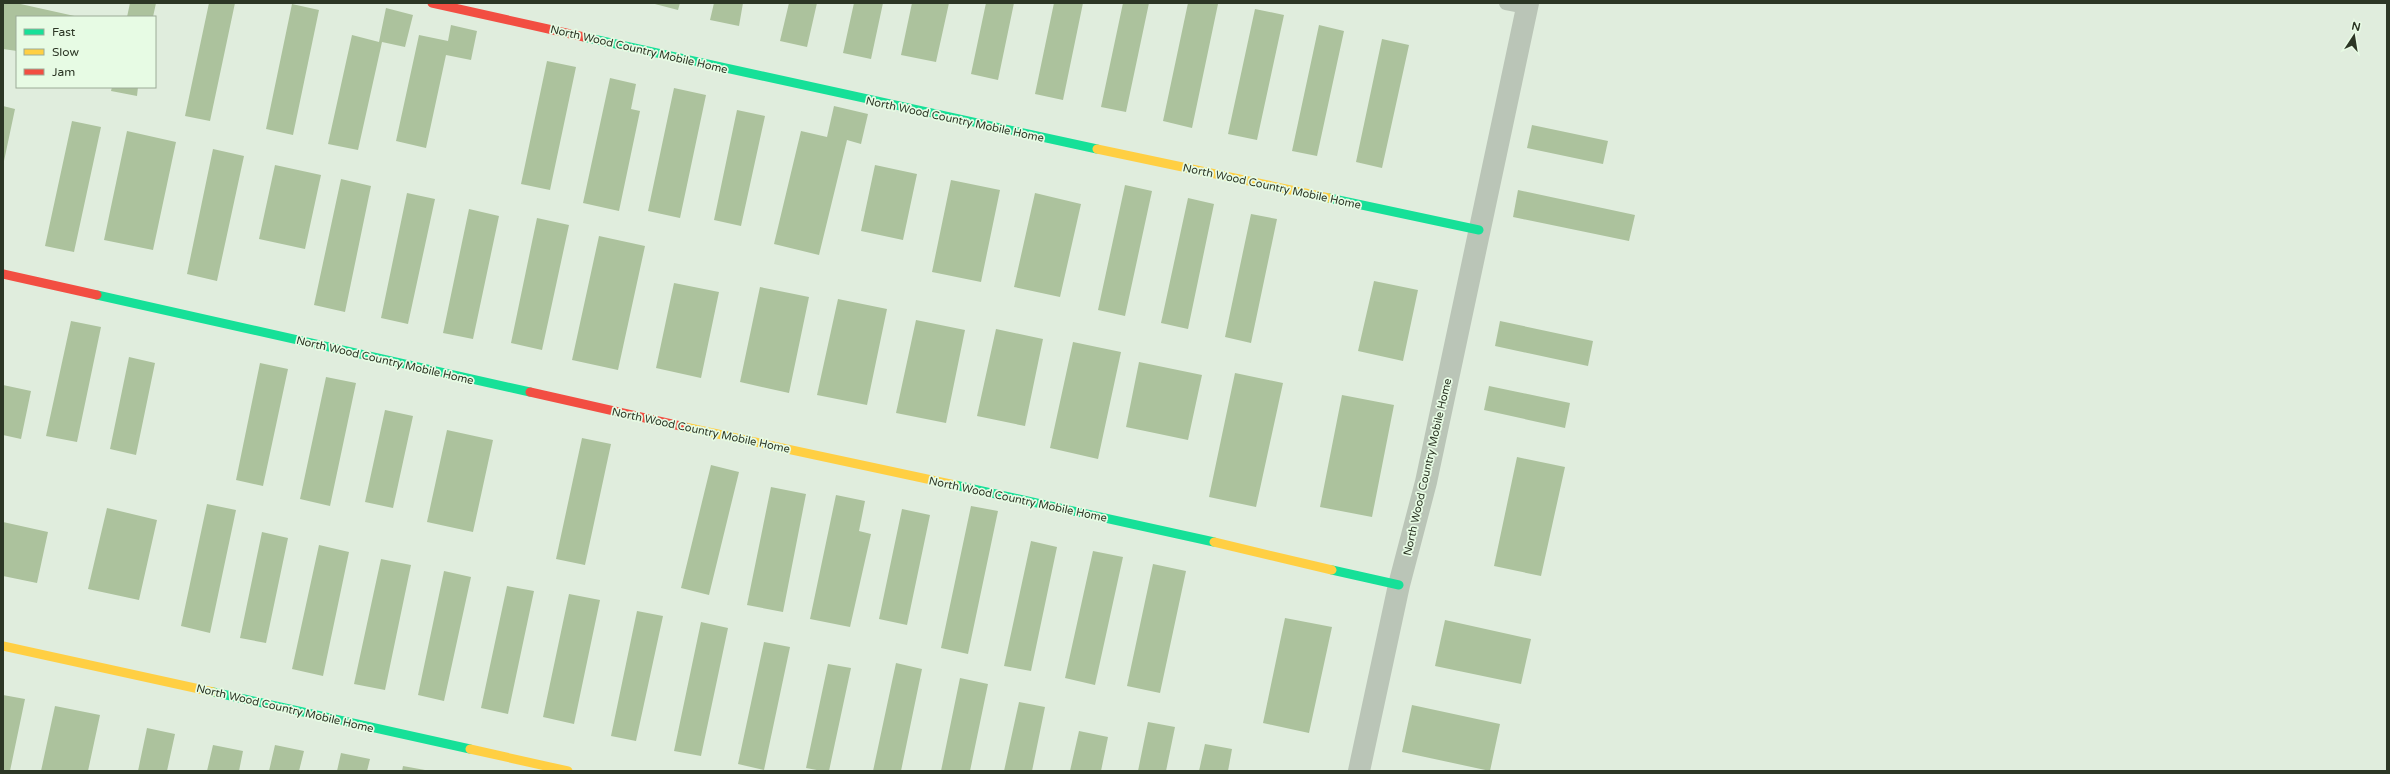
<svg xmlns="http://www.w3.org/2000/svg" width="2390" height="774" viewBox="0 0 2390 774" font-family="'Varela Round',sans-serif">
<rect width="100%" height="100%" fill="#e0eddd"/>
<path fill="#acc29d" d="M3 3H16L79 17H17V51L3 49Z
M130 3H156L153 17H127Z
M209 3H235L210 121 185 116Z
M651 3H680L678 10Z
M714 3H743L739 26 710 20Z
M789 3H817L807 47 780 41Z
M854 3H883L871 59 843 53Z
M912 3H949L936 62 901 55Z
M986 3H1014L998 80 971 74Z
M1054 3H1083L1063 100 1035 94Z
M1123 3H1149L1126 112 1101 107Z
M1188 3 1218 4 1192 128 1163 121Z
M292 4 319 10 293 135 266 129Z
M386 8 413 15 405 47 382 42 358 150 328 144 352 35 379 42Z
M1255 9 1284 15 1257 140 1228 134Z
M451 25 477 31 471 60 446 55 426 148 396 141 419 35 448 41Z
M1319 25 1344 31 1317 156 1292 151Z
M1382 39 1409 45 1382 168 1356 162Z
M547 61 576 67 550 190 521 184Z
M610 78 636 84 631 109 640 111 619 211 583 203Z
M112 87H138L137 96 111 91Z
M674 88 706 95 680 218 648 211Z
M3 106 15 109 4 161H3Z
M834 106 868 114 861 144 847 140 819 255 774 244 801 131 827 137Z
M737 110 765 116 741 226 714 220Z
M72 121 101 127 74 252 45 246Z
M1532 125 1608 141 1603 164 1527 148Z
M127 131 176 142 153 250 104 240Z
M213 149 244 156 217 281 187 274Z
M275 165 321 175 305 249 259 239Z
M875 165 917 174 903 240 861 231Z
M341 179 371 186 345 312 314 305Z
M951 180 1000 190 981 282 932 272Z
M1125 185 1152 191 1125 316 1098 310Z
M1518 190 1635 215 1629 241 1513 217Z
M407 193 435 199 408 324 381 318Z
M1035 193 1081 204 1060 297 1014 287Z
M1188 198 1214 204 1188 329 1161 323Z
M469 209 499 216 473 339 443 333Z
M1251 214 1277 219 1251 343 1225 337Z
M537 218 569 225 542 350 511 343Z
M599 236 645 246 618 370 572 360Z
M1374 281 1418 290 1403 361 1358 351Z
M674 283 719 292 701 378 656 368Z
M760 287 809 297 789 393 740 382Z
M838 299 887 309 867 405 817 395Z
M916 320 965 330 946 423 896 413Z
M71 321 101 327 77 442 46 436Z
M1500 321 1593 341 1588 366 1495 346Z
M996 329 1043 339 1025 426 977 416Z
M1073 342 1121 352 1098 459 1050 448Z
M129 357 155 363 136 455 110 449Z
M1139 362 1202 375 1188 440 1126 427Z
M260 363 288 369 263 486 236 480Z
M1235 373 1283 383 1256 507 1209 497Z
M326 377 356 383 330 506 300 499Z
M3 385 31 391 21 439 3 435Z
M1489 386 1570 403 1565 428 1484 410Z
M1342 395 1394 405 1372 517 1320 507Z
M385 410 413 416 393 508 365 502Z
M447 430 493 440 473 532 427 522Z
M582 438 611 444 585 565 556 559Z
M1517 457 1565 467 1541 576 1494 566Z
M711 465 739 472 709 595 681 588Z
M771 487 806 494 783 612 747 605Z
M836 495 865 501 859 531 871 534 850 627 810 619Z
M207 504 236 510 210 633 181 626Z
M971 506 998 511 968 654 941 648Z
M107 508 157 520 139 600 88 589Z
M902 509 930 515 907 625 879 619Z
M3 522 48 532 37 583 3 576Z
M262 532 288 538 266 643 240 638Z
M1031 541 1057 547 1031 671 1004 666Z
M319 545 349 552 323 676 292 669Z
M1093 551 1123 557 1095 685 1065 678Z
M381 559 411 565 385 690 354 684Z
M1153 564 1186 571 1160 693 1127 686Z
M444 571 471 577 444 701 418 695Z
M507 586 534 591 508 714 481 708Z
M569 594 600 600 574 724 543 717Z
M637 611 663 616 636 741 611 736Z
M1285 618 1332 627 1309 733 1263 723Z
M1445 620 1531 639 1521 684 1435 666Z
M701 622 728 628 701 756 674 751Z
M764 642 790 647 764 770 738 764Z
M896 663 922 669 901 771H873Z
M828 664 851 668 829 771H822L806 768Z
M960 678 988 684 970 771H941Z
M3 695 25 699 10 771H3Z
M1019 702 1045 707 1032 771H1004Z
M1412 705 1500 724 1490 771 1402 752Z
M55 706 100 715 88 771H41Z
M1148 722 1175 727 1166 771H1138Z
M147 728 175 734 167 771H138Z
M1079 731 1108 737 1101 771H1070Z
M1205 744 1232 749 1228 771H1199Z
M213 745 243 751 239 771H207Z
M275 745 304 751 299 771H269Z
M341 753 370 759 367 771H337Z
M403 766 425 770 424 771H402Z"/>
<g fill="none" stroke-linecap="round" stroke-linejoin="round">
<path stroke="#bac5b7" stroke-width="14" d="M1506 3 1527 7"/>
<path stroke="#bac5b7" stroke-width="22" d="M1359 771 1399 585 1426 482 1528 3"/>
<path stroke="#16e098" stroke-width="9" d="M584 37 1097 149
M1329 198 1479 230
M97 295 530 392
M955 485 1214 542
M1332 570 1399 585
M213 692 470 749"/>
<path stroke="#ffcf43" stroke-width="9" d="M1097 149 1329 198
M685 427 955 485
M1214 542 1332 570
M3 646 213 692
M470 749 568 771"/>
<path stroke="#f24e42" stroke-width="9" d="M432 3 584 37
M3 274 97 295
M530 392 685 427"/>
</g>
<g text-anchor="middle" stroke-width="3.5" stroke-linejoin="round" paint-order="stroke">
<g font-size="11" fill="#2c3625" stroke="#e7fbe4">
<text transform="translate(639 49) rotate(13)" y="4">North Wood Country Mobile Home</text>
<text transform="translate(955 119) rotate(12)" y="4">North Wood Country Mobile Home</text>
<text transform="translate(1272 186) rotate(12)" y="4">North Wood Country Mobile Home</text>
<text transform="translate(385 360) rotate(13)" y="4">North Wood Country Mobile Home</text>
<text transform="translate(701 430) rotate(12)" y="4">North Wood Country Mobile Home</text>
<text transform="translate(1427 467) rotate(-77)" y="4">North Wood Country Mobile Home</text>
<text transform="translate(1018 499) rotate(12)" y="4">North Wood Country Mobile Home</text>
<text transform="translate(285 708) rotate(13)" y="4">North Wood Country Mobile Home</text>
</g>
</g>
<rect width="2390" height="774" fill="none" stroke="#2c3625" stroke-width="8"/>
<rect x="16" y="16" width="140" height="72" fill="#e7fbe4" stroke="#9cac98"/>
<rect x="24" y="29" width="20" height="6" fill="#16e098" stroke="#9cac98"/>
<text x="52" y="36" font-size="12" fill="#2c3625">Fast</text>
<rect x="24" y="49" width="20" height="6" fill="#ffcf43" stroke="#9cac98"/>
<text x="52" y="56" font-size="12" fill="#2c3625">Slow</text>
<rect x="24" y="69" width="20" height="6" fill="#f24e42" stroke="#9cac98"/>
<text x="52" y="76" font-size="12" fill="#2c3625">Jam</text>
<g transform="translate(2354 36) rotate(12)" stroke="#e7fbe4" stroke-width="3" paint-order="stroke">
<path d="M0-3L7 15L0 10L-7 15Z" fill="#2c3625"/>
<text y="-6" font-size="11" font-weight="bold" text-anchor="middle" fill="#2c3625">N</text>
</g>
</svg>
